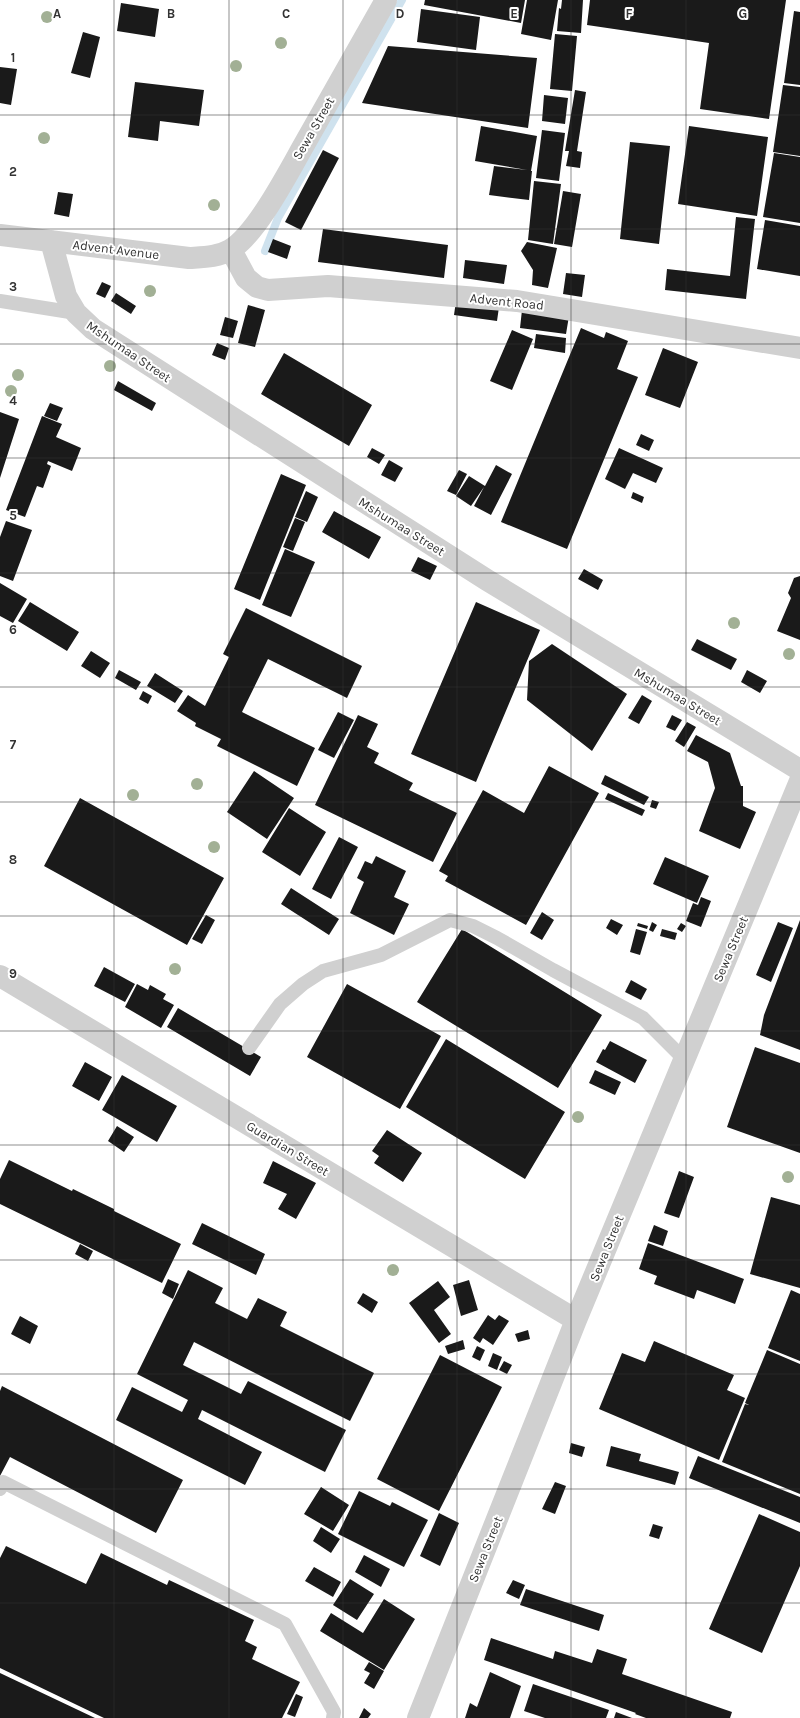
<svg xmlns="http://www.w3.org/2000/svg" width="800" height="1718" viewBox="0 0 800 1718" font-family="Karla,sans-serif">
<rect width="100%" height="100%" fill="#fff"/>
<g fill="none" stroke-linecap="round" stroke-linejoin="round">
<path stroke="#cfe2ee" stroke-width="8" d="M265 251 278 218 402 0"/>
</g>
<path fill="#1a1a1a" d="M425 0H525L521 23 424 5Z
M527 0H558L551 40 521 34Z
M562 0H583L581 33 557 31 559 8 561 9Z
M590 0H786L769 119 700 109 709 43 587 25Z
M121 3 159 9 155 37 117 31Z
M421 9 480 17 476 50 417 42Z
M794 11 800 12V85L784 83Z
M83 32 100 37 90 78 71 73Z
M555 34 577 36 572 91 550 89Z
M388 46 537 58 528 128 362 103Z
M0 67 17 69 11 105 0 103Z
M135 82 204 90 199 126 160 121 158 141 128 137Z
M783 85 800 87V156L773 152Z
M575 90 586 92 577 151 582 152 580 168 566 166 569 151H565Z
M544 95 568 98 565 124 542 121Z
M481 126 537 136 531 171H532L529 200 489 195 494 166 527 170 475 161Z
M689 126 768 137 757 216 678 204Z
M542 130 565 133 559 181 536 178Z
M630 142 670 146 659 244 620 239Z
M323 150 339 158 301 230 285 222Z
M774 153 800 157V223L763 217Z
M534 181 561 184 553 244 528 240Z
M563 191 581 194 572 247 554 244Z
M58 192 73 194 69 217 54 214Z
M736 217 755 219 746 299 665 290 667 269 730 276Z
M765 220 800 226V276L757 269Z
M323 229 448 245 444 278 318 262Z
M273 239 291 246 287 259 268 252Z
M527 242 557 248 548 288 532 285 533 270 521 251Z
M465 260 507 265 504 284 463 278Z
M566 273 585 275 582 297 563 294Z
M102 282 111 286 105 298 96 294Z
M116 293 136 306 131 314 111 301Z
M456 301 499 307 497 321 454 315Z
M248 305 265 310 255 347 238 343Z
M522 310 569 316 566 334 520 328Z
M225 317 238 321 233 338 220 335Z
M581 328 604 338 606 332 628 341 617 369 638 377 567 549 501 522Z
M512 330 533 339 512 390 490 381Z
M536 334 566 338 565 353 534 348Z
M217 343 229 348 225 360 212 355Z
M663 348 698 362 680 408 645 395Z
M284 353 372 405 349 446 261 394Z
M118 381 156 403 152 411 114 390Z
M50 403 63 408 57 421 44 416Z
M0 412 19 419 0 478Z
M42 416 62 424 56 437 81 448 72 471 48 461 47 464 51 466 43 488 37 486 25 517 6 510Z
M641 434 654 440 649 451 636 445Z
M372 448 385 455 379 464 367 457Z
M619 448 663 468 656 483 633 473 625 489 605 479Z
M389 460 403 468 395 482 381 475Z
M496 465 512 474 491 515 474 506 484 487 471 506 456 496 469 476 485 486Z
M459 470 467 474 456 495 447 491Z
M281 474 306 485 260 600 234 589Z
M306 491 318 497 307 522 295 517Z
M633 492 644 497 642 503 631 498Z
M334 511 381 537 369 559 322 532Z
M295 518 305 522 293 551 283 547Z
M6 521 32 530 13 581 0 576V537Z
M285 549 315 562 291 617 262 605Z
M418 557 437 566 430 580 411 571Z
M584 569 603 580 598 590 578 579Z
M800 576V640L777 631 791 598 788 593 794 578Z
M0 583 27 599 13 623 0 616Z
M30 602 79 632 67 651 18 621Z
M476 602 540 630 476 782 411 754Z
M246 608 362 666 347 698 268 659 242 712 315 748 297 786 217 746 221 739 195 726 196 723 177 711 188 695 205 706 229 657 223 654Z
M697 639 737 659 731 670 691 650Z
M552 644 627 694 592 751 527 700 529 661Z
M91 651 110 663 100 678 81 666Z
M119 670 141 682 136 690 115 678Z
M747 670 767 681 760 693 741 682Z
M155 673 183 691 175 703 147 686Z
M143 691 152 696 148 704 139 699Z
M642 695 652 701 639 724 628 718Z
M338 712 354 720 334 758 318 750Z
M358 715 378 724 367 747 379 753 374 763 413 783 409 790 457 813 433 862 315 805Z
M672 715 682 720 675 731 666 727Z
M687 722 696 727 684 747 675 741Z
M696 735 730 753 741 786H743V806L756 812 740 849 699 831 715 788 708 762 687 751Z
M549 766 599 793 526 925 445 881 448 876 439 871 483 790 524 813Z
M254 771 294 798 267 839 227 812Z
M605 775 649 797 644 805 601 784Z
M608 793 645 810 642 816 605 799Z
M80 798 224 878 187 945 44 866Z
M652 800 659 802 656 809 650 807Z
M289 808 326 832 300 876 262 852Z
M339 837 358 847 331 899 312 889Z
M376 856 406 871 394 897 409 904 394 935 350 913 364 882 357 878 365 861 372 864Z
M665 857 709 876 697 903 653 884Z
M291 888 339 919 329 935 281 904Z
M701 897 711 901 701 927 686 921 693 903 698 905Z
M542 912 554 920 542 940 530 933Z
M206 915 215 920 202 944 192 939Z
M611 919 623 925 617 935 606 928Z
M800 920V1050L760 1035 764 1015Z
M652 922 657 925 653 932 649 930Z
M778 922 793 928 771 982 756 975Z
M638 923 648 926 647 929 637 926Z
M681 923 686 926 682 932 677 929Z
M462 929 602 1015 558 1088 417 1002Z
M636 929 647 932 640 955 630 952Z
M662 929 677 933 675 940 660 936Z
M104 967 135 984 125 1002 94 986Z
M631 980 647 989 641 1000 625 992Z
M137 984 148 990 150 985 166 994 163 999 174 1005 161 1028 125 1007Z
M347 984 441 1036 400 1109 307 1057Z
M178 1008 261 1057 250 1076 167 1027Z
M446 1039 565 1112 525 1179 406 1107Z
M610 1041 647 1060 635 1083 596 1062 603 1049 605 1050Z
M755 1047 800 1063V1153L727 1127Z
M85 1062 112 1077 99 1101 72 1086Z
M595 1070 621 1082 615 1095 589 1083Z
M122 1075 177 1106 157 1142 102 1110Z
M117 1126 134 1137 124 1152 108 1141Z
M387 1130 422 1153 403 1182 374 1163 379 1156 372 1151Z
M9 1160 72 1191 73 1189 114 1209V1211L181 1244 162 1283 0 1204V1179Z
M273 1161 316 1183 296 1219 278 1209 287 1194 263 1183Z
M679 1171 694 1177 679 1218 664 1213Z
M771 1197 800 1205V1288L750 1274Z
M202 1223 265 1254 256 1275 192 1244Z
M654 1225 668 1231 663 1246 648 1241Z
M648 1243 744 1279 735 1304 697 1290 694 1299 654 1284 657 1276 639 1269Z
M80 1244 93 1251 88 1261 75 1254Z
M188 1270 223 1288 215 1303 247 1319 258 1298 287 1312 280 1326 374 1373 350 1421 194 1342 183 1365 241 1394 248 1381 346 1430 325 1472 202 1410 198 1419 262 1452 245 1485 116 1420 132 1387 182 1412 188 1400 137 1374Z
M168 1279 179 1284 173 1299 162 1293Z
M469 1280 478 1310 461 1316 453 1285Z
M438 1281 450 1297 434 1310 451 1334 439 1343 409 1303Z
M791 1290 800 1294V1361L768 1348Z
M363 1293 378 1302 372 1313 357 1303Z
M488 1315 495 1320 499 1315 509 1321 493 1345 483 1338 480 1343 473 1338Z
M20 1316 38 1326 30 1344 11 1334Z
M528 1330 530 1339 518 1342 515 1334Z
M463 1340 465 1349 448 1354 445 1346Z
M654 1341 734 1375 727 1390 745 1398 719 1460 599 1409 622 1353 645 1362Z
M477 1346 485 1350 480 1361 472 1357Z
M767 1350 800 1364V1494L722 1462 745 1404 749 1405 745 1403Z
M493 1353 502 1357 497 1370 488 1366Z
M440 1355 502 1387 439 1511 377 1479Z
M504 1361 512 1365 507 1374 499 1370Z
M2 1386 183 1480 156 1533 10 1457 0 1476V1391Z
M571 1443 585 1447 582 1457 569 1453Z
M611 1446 641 1454 639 1461 679 1472 675 1485 606 1466Z
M698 1456 800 1497V1523L689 1478Z
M555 1482 566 1486 555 1514 542 1509Z
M321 1487 349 1505 333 1531 304 1514Z
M359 1491 390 1506 392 1502 428 1520 404 1567 338 1534Z
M439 1513 459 1523 440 1566 420 1556Z
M759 1514 800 1532V1566L762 1653 709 1629Z
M653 1524 663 1527 659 1539 649 1536Z
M321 1527 340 1539 331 1553 313 1541Z
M6 1546 86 1584 101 1553 167 1585 169 1580 254 1620 245 1641 257 1647 252 1659 300 1682 282 1718H104L0 1668V1558Z
M364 1555 390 1569 381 1587 355 1572Z
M314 1567 341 1582 333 1597 305 1581Z
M350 1579 374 1594 357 1620 333 1605Z
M513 1580 525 1585 519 1599 506 1593Z
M526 1589 604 1615 599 1631 520 1605Z
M384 1599 415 1619 384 1670 320 1631 331 1613 363 1633Z
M491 1638 553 1659 555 1651 592 1663 597 1649 627 1659 622 1674 732 1712 730 1718H646L635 1714 636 1713 484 1660Z
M369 1662 384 1671 374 1689 364 1683 370 1673 364 1670Z
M490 1672 521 1686 510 1718H465L470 1703 477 1707Z
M0 1673 95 1718H0Z
M533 1684 609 1710 606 1718H545L524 1711Z
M296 1694 303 1697 295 1717 287 1714Z
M364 1708 371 1714 368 1718H359Z
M616 1712 632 1718H614Z"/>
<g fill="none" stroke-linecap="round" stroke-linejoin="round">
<path stroke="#d0d0d0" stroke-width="14" d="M0 301 76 313
M249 1048 280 1004 303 984 323 971 381 955 450 920 473 926 497 938 553 970 643 1018 684 1059
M0 1489 3 1482 285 1624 334 1712 333 1718"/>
<path stroke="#d0d0d0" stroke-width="22" d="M0 235 189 258C203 257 218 257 230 250 257 234 289 171 305 143 332 95 359 48 386 0
M51 241 66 296 76 313 93 329 487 580 800 770
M231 250 246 278 257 287 268 290 328 286 517 301 800 348
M0 976 576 1320
M418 1718 576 1320 800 781"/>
</g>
<g fill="#a2b095">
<circle cx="47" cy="17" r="6"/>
<circle cx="281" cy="43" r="6"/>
<circle cx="236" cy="66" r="6"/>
<circle cx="44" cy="138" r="6"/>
<circle cx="214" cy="205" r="6"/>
<circle cx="150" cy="291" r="6"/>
<circle cx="110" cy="366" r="6"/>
<circle cx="18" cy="375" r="6"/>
<circle cx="11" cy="391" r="6"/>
<circle cx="734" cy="623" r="6"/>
<circle cx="789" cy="654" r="6"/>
<circle cx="197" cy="784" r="6"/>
<circle cx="133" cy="795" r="6"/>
<circle cx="214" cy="847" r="6"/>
<circle cx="175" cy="969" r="6"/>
<circle cx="578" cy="1117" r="6"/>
<circle cx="788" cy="1177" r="6"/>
<circle cx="393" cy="1270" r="6"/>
</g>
<path fill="none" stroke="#333" stroke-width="1" stroke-opacity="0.55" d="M114 0V1718M229 0V1718M343 0V1718M457 0V1718M571 0V1718M686 0V1718M0 115H800M0 229H800M0 344H800M0 458H800M0 573H800M0 687H800M0 802H800M0 916H800M0 1031H800M0 1145H800M0 1260H800M0 1374H800M0 1489H800M0 1603H800"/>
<g text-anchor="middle" stroke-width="4" stroke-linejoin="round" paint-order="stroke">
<g font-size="13" fill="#333" stroke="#fff">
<text transform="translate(313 128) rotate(-60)" y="5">Sewa Street</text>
<text transform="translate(116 249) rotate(7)" y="5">Advent Avenue</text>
<text transform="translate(507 301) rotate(6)" y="5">Advent Road</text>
<text transform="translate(129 351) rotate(34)" y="5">Mshumaa Street</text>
<text transform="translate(402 526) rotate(32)" y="5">Mshumaa Street</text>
<text transform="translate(678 696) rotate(31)" y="5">Mshumaa Street</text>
<text transform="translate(730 949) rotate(-67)" y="5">Sewa Street</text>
<text transform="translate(288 1148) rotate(31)" y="5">Guardian Street</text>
<text transform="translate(606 1248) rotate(-68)" y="5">Sewa Street</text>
<text transform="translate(485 1549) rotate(-68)" y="5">Sewa Street</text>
</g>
</g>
<g font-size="13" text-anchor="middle" font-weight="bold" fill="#333" stroke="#fff" stroke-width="4" stroke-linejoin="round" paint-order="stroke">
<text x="57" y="18">A</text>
<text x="171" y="18">B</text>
<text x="286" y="18">C</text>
<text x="400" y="18">D</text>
<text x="514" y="18">E</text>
<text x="629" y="18">F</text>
<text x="743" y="18">G</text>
<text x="13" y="62">1</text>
<text x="13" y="176">2</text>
<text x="13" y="291">3</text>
<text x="13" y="405">4</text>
<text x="13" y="520">5</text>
<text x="13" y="634">6</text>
<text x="13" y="749">7</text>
<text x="13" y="864">8</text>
<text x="13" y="978">9</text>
</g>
</svg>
